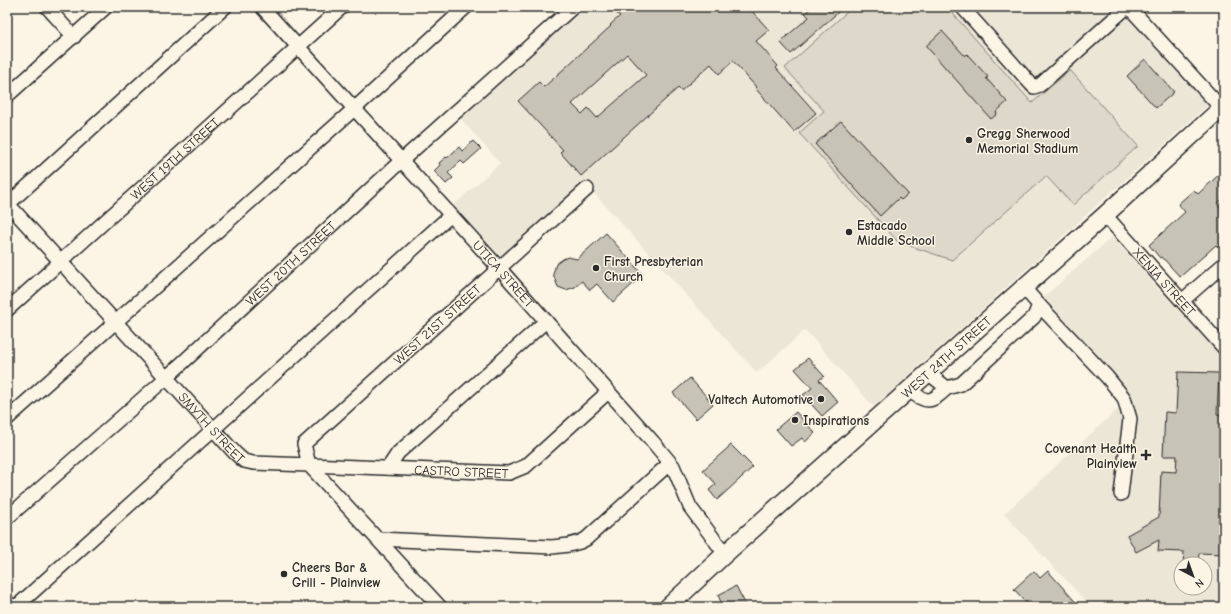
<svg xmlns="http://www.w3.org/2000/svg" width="1231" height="614" viewBox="0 0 1231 614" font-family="'Comic Neue',sans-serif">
<rect width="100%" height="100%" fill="#fcf5e5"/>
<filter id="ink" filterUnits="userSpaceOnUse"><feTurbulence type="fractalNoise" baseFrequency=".025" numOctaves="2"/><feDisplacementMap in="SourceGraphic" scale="8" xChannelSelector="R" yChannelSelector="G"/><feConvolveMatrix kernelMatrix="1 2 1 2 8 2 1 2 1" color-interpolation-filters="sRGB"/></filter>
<g filter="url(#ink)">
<path fill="#ece6d7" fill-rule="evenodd" d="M584 7H1119L1208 105 874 407 805 330 757 373 584 182 499 258 453 206 500 163 460 118Z
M1112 237 1224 360V607H1091L1004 514 1132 396 1044 297ZM1181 564H1205V588H1181Z"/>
<path fill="#ded8ca" stroke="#84827a" d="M847 7H947L1032 103 1070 70 1138 146 1073 205 1046 176 952 260 898 242 799 133 824 111 785 68 849 10Z"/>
<path fill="#c8c3b7" stroke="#2b2b2b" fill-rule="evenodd" d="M623 7H748L769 30 756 41 778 66 776 68 816 113 794 132 755 88 756 87 733 61 719 74 711 64 681 91 678 88 581 176 560 152 563 150 518 101 539 82 544 87 611 26 610 25 620 16 616 13ZM627 54 646 75 597 118 588 108 582 114 572 104Z
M812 7H844L791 54 780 42 809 17 805 13Z
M942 31 965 56 967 54 988 77 986 78 1007 102 996 112 997 114 991 119 926 46Z
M1145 59 1174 92 1156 108 1127 76Z
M841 121 908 194 901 200 899 198 880 216 815 144Z
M473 141 481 149 464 164 461 161 448 173 453 178 446 184 434 171 440 165 439 163 446 157 447 158 459 147 462 151Z
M1224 170V198L1217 204 1224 211V242L1218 247 1216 245 1180 277 1162 257 1160 258 1149 245 1185 212 1178 204 1194 190 1198 194Z
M606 233 643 275 613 302 597 284 590 290 582 281 575 287 566 290 558 287 553 274 556 264 563 259 568 257 577 259Z
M808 358 824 376 819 380 838 402 822 416 803 395 812 388 795 369Z
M1178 372 1219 373 1217 414 1224 415V554L1199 553 1198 564H1183L1184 552 1158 551 1159 540 1136 552 1127 535 1159 517 1161 471 1176 472 1177 456H1163L1165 412 1176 413Z
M690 378 713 404 696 419 673 393Z
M796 412 815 433 805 442 802 438 791 446 776 429Z
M731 445 753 467 717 500 709 490 716 484 703 470Z
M1034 571 1040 578 1048 571 1080 607H1030L1014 589Z
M736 586 747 607H723L718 595Z"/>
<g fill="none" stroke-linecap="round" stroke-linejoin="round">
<g stroke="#2b2b2b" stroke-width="16">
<g id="minor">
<path d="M47 7 74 37"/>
<path id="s1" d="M262 7 499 268 653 442 673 466 690 507 725 554"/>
<path d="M962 7 1031 84 1034 87 1040 85 1127 7"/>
<path d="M1129 7 1224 111"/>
<path d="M7 96 106 7"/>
<path id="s2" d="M587 189 304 444 309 465 509 473 526 466 608 392"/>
<path id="s3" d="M7 203 235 453 244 461 253 463 309 465 440 607"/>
<path d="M7 205 225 7"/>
<path id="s4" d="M1105 215 1224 348"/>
<path d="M1182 301 1224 264"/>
<path d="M1039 305 1107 377 1124 398 1130 419 1121 494"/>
<path id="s5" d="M7 310 342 7"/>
<path d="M928 373 947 388 961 384 1034 317 1039 305 1024 288"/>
<path d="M909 390C927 404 931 403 947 388"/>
<path d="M7 419 354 109 466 7"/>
<path d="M388 468 398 453 546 321"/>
<path id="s6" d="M7 518 166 378 401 161 573 7"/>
<path d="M378 539 552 547 569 545 580 542 586 539 670 463"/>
<path d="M16 607 451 215"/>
</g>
</g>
<g stroke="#2b2b2b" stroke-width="20">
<g id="major">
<path d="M7 606 12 607"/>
<path id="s7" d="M668 607 725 554 1105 215 1224 106"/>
</g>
</g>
<use href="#minor" stroke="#fcf5e5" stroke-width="13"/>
<use href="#major" stroke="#fcf5e5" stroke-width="17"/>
</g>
</g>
<g fill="#2b2b2b" stroke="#fcf5e5" stroke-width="1.5">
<circle cx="969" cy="140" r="4"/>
<circle cx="849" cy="232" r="4"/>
<circle cx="596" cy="268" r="4"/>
<circle cx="821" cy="399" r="4"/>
<circle cx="795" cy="420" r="4"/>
<path d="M1144 449h4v4h4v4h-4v4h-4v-4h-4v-4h4z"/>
<circle cx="284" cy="574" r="4"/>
</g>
<g text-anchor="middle" stroke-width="3" stroke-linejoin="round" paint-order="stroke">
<g font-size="13" font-weight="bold" fill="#2b2b2b" stroke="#fcf5e5" text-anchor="start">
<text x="977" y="138">Gregg Sherwood<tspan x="977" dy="15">Memorial Stadium</tspan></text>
<text x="857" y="230">Estacado<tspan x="857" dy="15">Middle School</tspan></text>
<text x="604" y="266">First Presbyterian<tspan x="604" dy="15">Church</tspan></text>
<text x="813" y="404" text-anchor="end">Valtech Automotive</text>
<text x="803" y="425">Inspirations</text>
<text x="1137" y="453" text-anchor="end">Covenant Health<tspan x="1137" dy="15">Plainview</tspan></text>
<text x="292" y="572">Cheers Bar &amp;<tspan x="292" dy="15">Grill - Plainview</tspan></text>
</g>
<g font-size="13" fill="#2b2b2b" stroke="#fcf5e5">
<text dy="5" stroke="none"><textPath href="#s5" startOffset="226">WEST 19TH STREET</textPath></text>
<text dy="5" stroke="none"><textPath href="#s6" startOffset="381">WEST 20TH STREET</textPath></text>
<text dy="5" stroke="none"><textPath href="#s1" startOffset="360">UTICA STREET</textPath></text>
<text dy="5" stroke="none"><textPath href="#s4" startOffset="89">XENIA STREET</textPath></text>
<text transform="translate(437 324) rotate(-42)" y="5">WEST 21ST STREET</text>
<text dy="5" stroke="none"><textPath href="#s7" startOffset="374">WEST 24TH STREET</textPath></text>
<text dy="5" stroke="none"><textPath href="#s3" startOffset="304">SMYTH STREET</textPath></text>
<text dy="5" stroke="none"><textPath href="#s2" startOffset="555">CASTRO STREET</textPath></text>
</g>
</g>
<rect width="1231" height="614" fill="none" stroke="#fcf5e5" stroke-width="24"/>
<rect x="12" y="12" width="1207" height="590" fill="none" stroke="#2b2b2b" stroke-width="1.5" filter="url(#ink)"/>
<g transform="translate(1193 576) rotate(139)"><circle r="19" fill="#fcf5e5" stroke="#a8a49b"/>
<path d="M0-3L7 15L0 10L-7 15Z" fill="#2b2b2b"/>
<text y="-6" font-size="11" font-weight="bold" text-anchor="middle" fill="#2b2b2b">N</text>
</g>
</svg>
